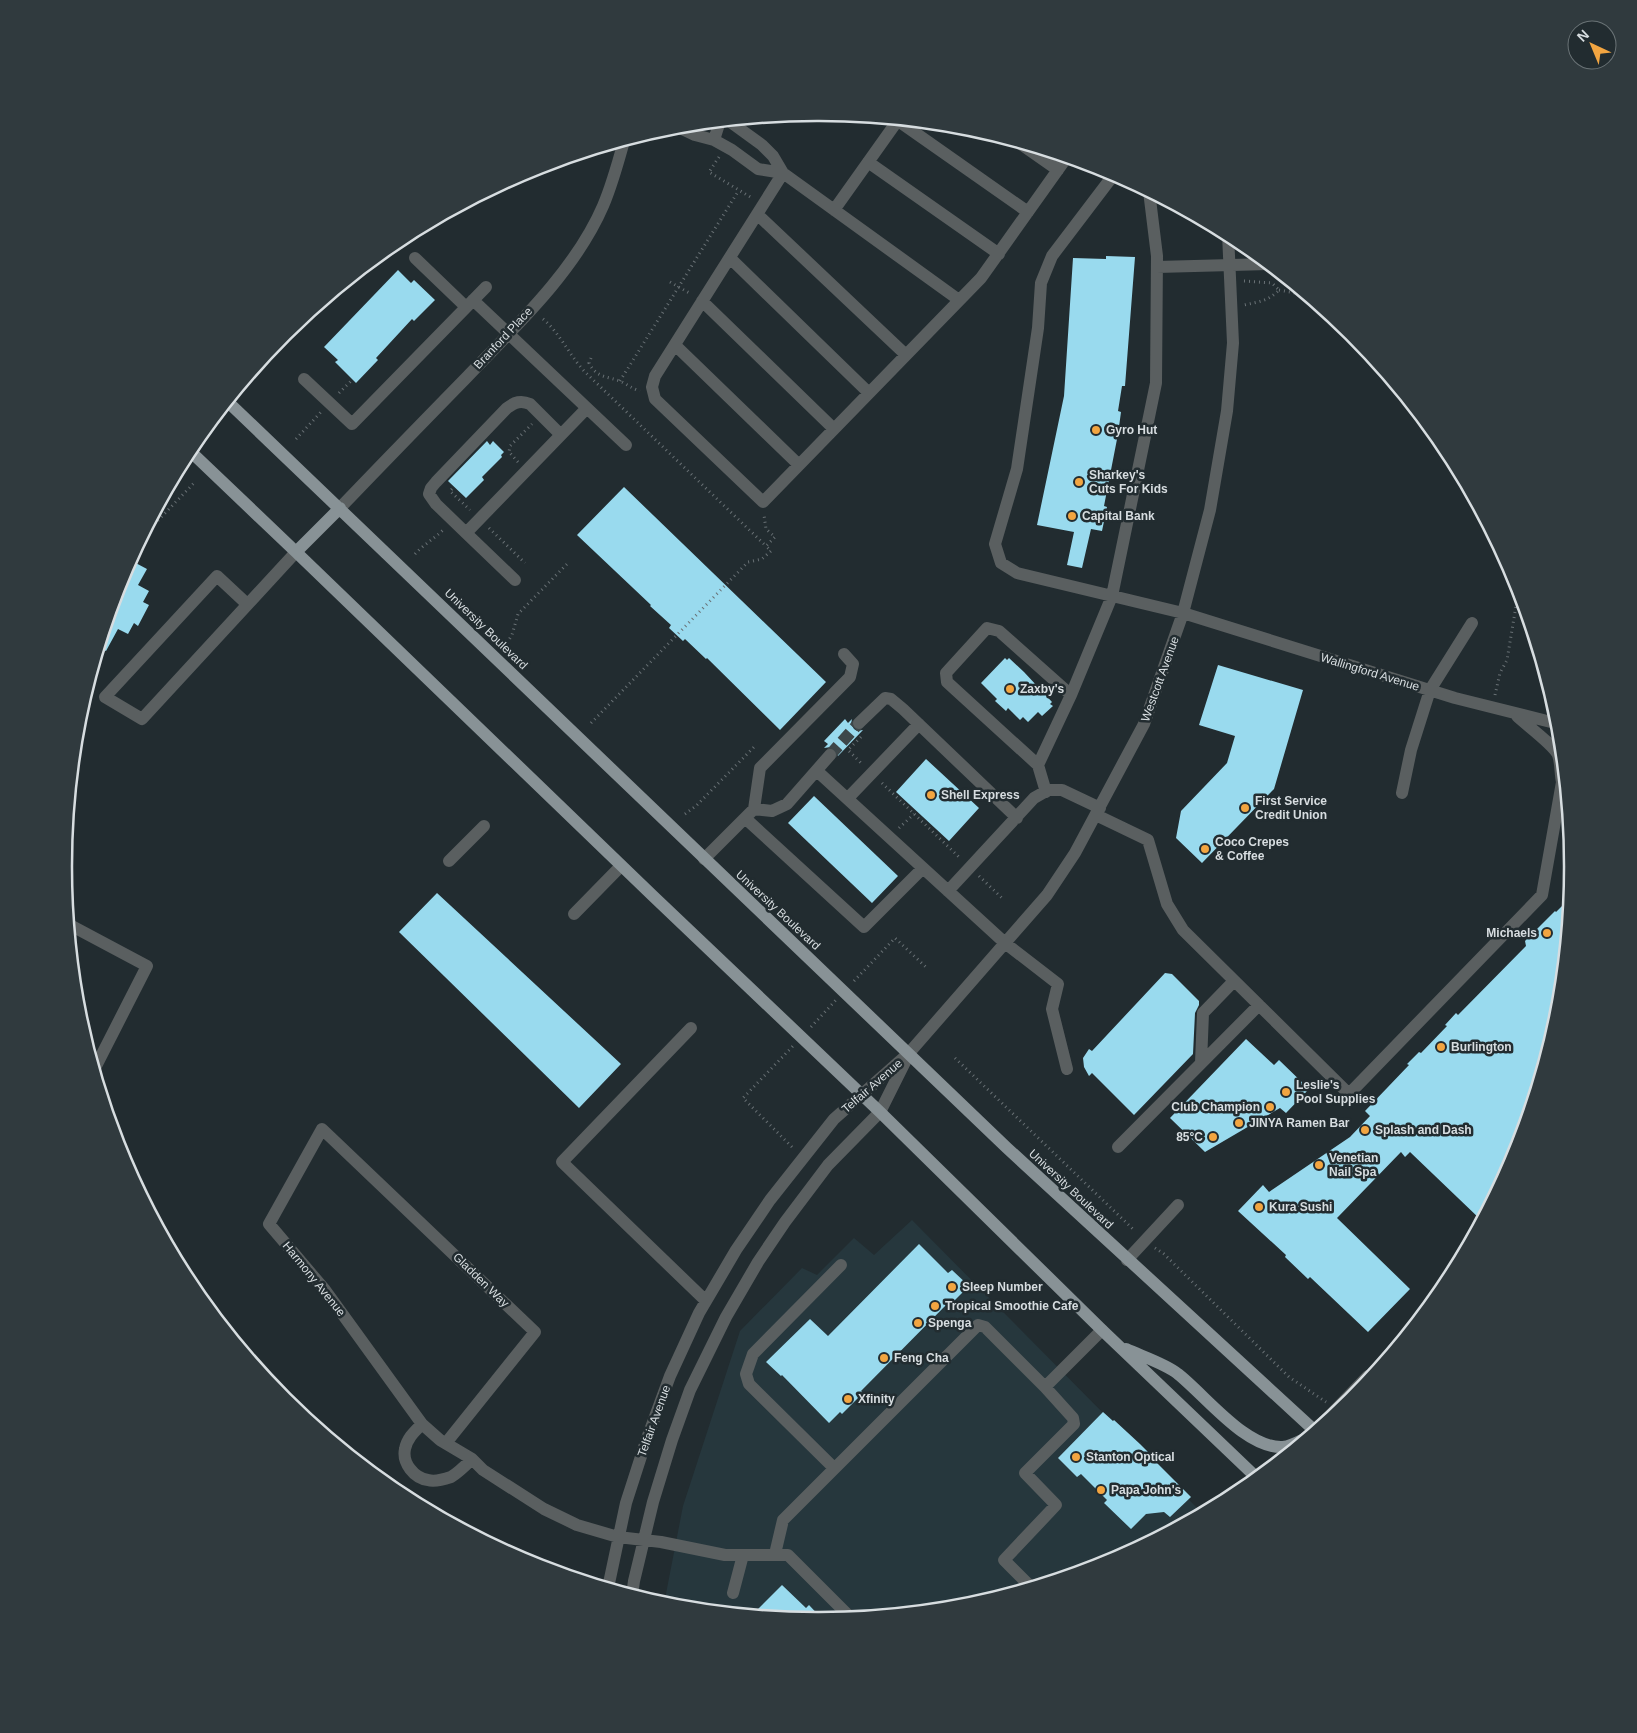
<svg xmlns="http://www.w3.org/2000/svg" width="1637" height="1733" viewBox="0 0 1637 1733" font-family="Arial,sans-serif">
<rect width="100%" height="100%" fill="#222c30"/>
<path fill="#26373d" d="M912 1220 1202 1513 1107 1564 965 1607 818 1621 671 1607 664 1604 683 1506 740 1331 802 1268 817 1275 854 1238 874 1255Z"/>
<path fill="#99daee" d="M1106 256 1135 257 1125 386H1122L1118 411 1121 412 1118 434 1104 506 1107 507 1102 531 1091 529 1082 568 1067 565 1074 532 1037 525 1064 396 1073 258 1106 259Z
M398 270 411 283 414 280 435 300 414 321 412 319 376 358 378 360 356 383 335 362 338 360 324 347Z
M487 441 490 445 493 441 504 452 501 455 502 457 482 477 484 480 466 498 448 481Z
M624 487 826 682 780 730 707 658 706 659 685 639 683 641 669 628 671 625 650 606 651 605 577 535Z
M130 560 147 569 138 585 149 591 143 602 149 605 138 626 134 623 128 634 118 629 106 651 100 648 121 577Z
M1005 658 1007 660 1009 658 1024 672 1052 702 1050 704 1053 706 1042 716 1038 712 1028 722 1023 717 1020 720 1008 708 1006 711 995 701 997 699 981 683Z
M1218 665 1303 690 1274 789 1202 863 1176 838 1181 811 1227 763 1235 736 1199 725Z
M845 719 848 723 852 719 851 724 854 729 857 731 863 730 838 756 835 749 831 747 824 748 828 744 824 741Z
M926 759 979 808 949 841 896 792Z
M814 796 898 876 872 903 788 823Z
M437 893 621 1064 579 1108 399 932Z
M1570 898 1559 1014 1516 1156 1503 1180 1489 1194 1493 1198 1481 1220 1410 1152 1405 1157 1401 1152 1337 1218 1410 1289 1368 1332 1310 1277 1308 1279 1285 1257 1286 1255 1238 1211 1263 1185 1269 1192 1350 1137 1370 1116 1365 1111 1409 1065 1407 1064 1419 1052 1421 1053 1447 1026 1445 1025 1456 1013 1458 1015 1526 946 1525 941 1555 911 1556 912Z
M1165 973 1172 974 1199 1001V1005L1195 1013 1193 1054 1134 1115 1092 1073 1089 1076 1084 1067 1083 1058 1089 1049 1092 1051Z
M1246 1039 1274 1065 1279 1060 1309 1089 1286 1113 1280 1108 1205 1152 1170 1118Z
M919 1244 948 1273 952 1270 969 1286 952 1303 950 1301 861 1391 863 1393 842 1414 840 1412 829 1423 782 1375 781 1376 766 1362 810 1319 828 1336Z
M1103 1412 1113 1421 1114 1420 1140 1444 1156 1460 1155 1461 1191 1497 1170 1517 1164 1512 1146 1514 1131 1529 1104 1503 1107 1500 1081 1474 1077 1477 1058 1458Z
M782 1585 806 1608 809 1605 824 1621 752 1615Z"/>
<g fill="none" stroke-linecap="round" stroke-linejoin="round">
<path stroke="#3d474a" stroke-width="12" stroke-dasharray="12 6" stroke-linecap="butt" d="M830 755 859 723"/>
<path stroke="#697175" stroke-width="3" stroke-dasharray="1 4" stroke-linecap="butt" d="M719 157 709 172 752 198
M1244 281 1272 283 1279 290C1269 301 1258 302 1244 305
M670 282 691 294
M1279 290 1306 295
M543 319C560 333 569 355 585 372L766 546 775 537 766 529 764 515
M591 358 589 363C597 379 609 376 622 382 628 385 633 389 640 391
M620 381 739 190
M339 393 353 379
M296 439 321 412
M518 462 509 452 510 446 532 424
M452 489 450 491 470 510
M489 528 525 563
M144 535 195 482
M415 554C423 545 434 539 443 530
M507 643 512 635 518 614 568 563
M1495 695 1500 673 1507 660 1519 588
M591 723 748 562 762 559 771 551 766 546
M861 737 848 750 863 765
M882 783 960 858
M685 814 696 806 755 746
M899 828 914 814
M979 876 1002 898
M854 981 895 938 928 969
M811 1027 836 1000
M955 1058 1135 1231
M792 1147 743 1098 793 1046
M1155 1248 1164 1254 1289 1377 1326 1402"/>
<path stroke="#5a5f60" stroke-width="12" d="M897 120 1028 212
M729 121 762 145 773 156 783 173 959 300
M676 126 695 135 714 140 732 150 758 169 783 173
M714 140 720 121
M1018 142 1058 170
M868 162 999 254
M783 173 655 376 652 387 655 399 763 502 981 278 1067 157
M1115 173 1052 256 1041 283 1038 328 1017 469 995 544 1001 563 1017 573 1183 613 1455 698 1559 724
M834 210 898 120
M757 214 906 355
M415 258 466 307
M730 258 869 393
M1157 267 1269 264
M473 300 626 445
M702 301 834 429
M675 345 799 465
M304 379 352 424 486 287
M340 508C382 464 424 421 467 377 515 327 575 271 603 206 612 185 618 163 624 141
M466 533 436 504 429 494 431 488 436 482 507 408C515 402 521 400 530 404L561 435
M515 580 466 533 587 408
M247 604 217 576 105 697 142 719 296 552
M859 723 885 698 891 699 903 709 1017 818
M1038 765 947 682 946 673 987 628 999 631 1071 695
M817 771 1005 943 1058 984 1052 1009 1067 1069
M1046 792 1038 765 1071 695 1112 596 1156 383 1157 256 1149 191
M1402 793 1411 750 1430 690 1472 623
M848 798 919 724
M754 809 772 811 787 804 830 755
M1096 815 1148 840 1167 904 1183 930 1349 1094 1542 895 1562 782C1560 773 1561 763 1558 755 1554 745 1525 724 1517 716
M745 818 864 927 923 868
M704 859 754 809 760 768 850 677 853 664 844 654
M449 861 484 826
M948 891 1034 798 1048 790H1062L1100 808
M574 914 621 866
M70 925 147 966 95 1068
M691 1028 562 1162 706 1301
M1201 1063 1203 1013 1234 981
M1118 1147 1259 1005
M1127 1260 1178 1205
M422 1424C415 1431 407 1438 405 1449 402 1463 414 1478 428 1480 434 1482 445 1479 451 1477 458 1473 466 1465 472 1459
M1317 1429 1368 1376 1370 1379
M446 1443 535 1332 322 1129 269 1224 325 1290 422 1424 440 1440 472 1459 483 1470 544 1509 577 1525 618 1537 661 1542 725 1555H788L851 1618
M834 1468 749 1384 746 1374 753 1354 841 1265
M775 1554 783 1520 978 1325 985 1327 1045 1387 1102 1330
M1031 1587 1004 1560 1056 1505 1025 1473 1074 1424 1073 1418 1045 1387
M608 1588 626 1503 646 1441 670 1376 699 1313 736 1250 770 1200 834 1119 909 1053 1047 895 1075 853 1144 724 1183 613 1210 510 1227 411 1233 343 1228 234
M733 1593 743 1555
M632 1595 634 1581 653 1502 672 1440 690 1390 726 1317 758 1262 785 1222 828 1165 880 1112 906 1060"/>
<path stroke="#889296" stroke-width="12" d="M228 402 1007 1148 1315 1431
M189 450 296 552 653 896 880 1112 1102 1330 1257 1478
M296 552 340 508
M1126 1349C1141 1356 1166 1364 1178 1374 1206 1396 1246 1449 1283 1447 1290 1446 1298 1442 1304 1439"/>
</g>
<g fill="#f2a541" stroke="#222c30" stroke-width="2">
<circle cx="1096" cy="430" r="5"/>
<circle cx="1079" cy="482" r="5"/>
<circle cx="1072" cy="516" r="5"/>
<circle cx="1010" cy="689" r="5"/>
<circle cx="931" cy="795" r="5"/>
<circle cx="1245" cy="808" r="5"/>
<circle cx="1205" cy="849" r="5"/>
<circle cx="1547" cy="933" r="5"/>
<circle cx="1441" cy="1047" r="5"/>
<circle cx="1286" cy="1092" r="5"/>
<circle cx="1270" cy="1107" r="5"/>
<circle cx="1239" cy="1123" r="5"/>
<circle cx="1365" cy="1130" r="5"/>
<circle cx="1213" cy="1137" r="5"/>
<circle cx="1319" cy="1165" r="5"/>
<circle cx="1259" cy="1207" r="5"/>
<circle cx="952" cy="1287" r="5"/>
<circle cx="935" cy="1306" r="5"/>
<circle cx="918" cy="1323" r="5"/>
<circle cx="884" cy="1358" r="5"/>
<circle cx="848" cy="1399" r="5"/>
<circle cx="1076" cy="1457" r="5"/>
<circle cx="1101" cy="1490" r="5"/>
</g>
<g text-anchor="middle" stroke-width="5" stroke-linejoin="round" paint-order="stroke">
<g font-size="12" fill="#d7dde0" stroke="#222c30">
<text transform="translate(503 338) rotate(-47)" y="4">Branford Place</text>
<text transform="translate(486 629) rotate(44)" y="4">University Boulevard</text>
<text transform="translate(1370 672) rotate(17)" y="4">Wallingford Avenue</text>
<text transform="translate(1160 679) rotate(-70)" y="4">Westcott Avenue</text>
<text transform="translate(778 910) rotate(43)" y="4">University Boulevard</text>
<text transform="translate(872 1086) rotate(-41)" y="4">Telfair Avenue</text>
<text transform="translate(1071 1189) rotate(43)" y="4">University Boulevard</text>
<text transform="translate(314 1279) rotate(51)" y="4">Harmony Avenue</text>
<text transform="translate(481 1280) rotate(44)" y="4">Gladden Way</text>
<text transform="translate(654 1421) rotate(-70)" y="4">Telfair Avenue</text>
</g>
<g font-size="12" font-weight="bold" fill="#d7dde0" stroke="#222c30" text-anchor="start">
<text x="1106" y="434">Gyro Hut</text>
<text x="1089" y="479">Sharkey's<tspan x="1089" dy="14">Cuts For Kids</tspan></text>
<text x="1082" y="520">Capital Bank</text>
<text x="1020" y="693">Zaxby's</text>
<text x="941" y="799">Shell Express</text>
<text x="1255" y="805">First Service<tspan x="1255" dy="14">Credit Union</tspan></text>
<text x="1215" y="846">Coco Crepes<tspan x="1215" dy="14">&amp; Coffee</tspan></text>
<text x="1537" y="937" text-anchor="end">Michaels</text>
<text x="1451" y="1051">Burlington</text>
<text x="1296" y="1089">Leslie's<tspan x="1296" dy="14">Pool Supplies</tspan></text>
<text x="1260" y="1111" text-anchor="end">Club Champion</text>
<text x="1249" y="1127">JINYA Ramen Bar</text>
<text x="1375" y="1134">Splash and Dash</text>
<text x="1203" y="1141" text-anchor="end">85°C</text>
<text x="1329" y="1162">Venetian<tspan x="1329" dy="14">Nail Spa</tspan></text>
<text x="1269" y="1211">Kura Sushi</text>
<text x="962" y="1291">Sleep Number</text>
<text x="945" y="1310">Tropical Smoothie Cafe</text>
<text x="928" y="1327">Spenga</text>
<text x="894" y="1362">Feng Cha</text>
<text x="858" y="1403">Xfinity</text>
<text x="1086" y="1461">Stanton Optical</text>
<text x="1111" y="1494">Papa John's</text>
</g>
</g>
<path d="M0 0H1637V1733H0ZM817 121H819A745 745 0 0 1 1564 866V867A745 745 0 0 1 819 1612H817A745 745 0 0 1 72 867V866A745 745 0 0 1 817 121Z" fill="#303a3e" fill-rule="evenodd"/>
<path fill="none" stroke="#d7dde0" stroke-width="2.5" d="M817 121H819A745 745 0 0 1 1564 866V867A745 745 0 0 1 819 1612H817A745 745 0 0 1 72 867V866A745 745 0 0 1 817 121Z"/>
<g transform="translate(1592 45) rotate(316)"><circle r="24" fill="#222c30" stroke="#6a7376"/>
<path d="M0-4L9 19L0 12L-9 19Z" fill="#f2a541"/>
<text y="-8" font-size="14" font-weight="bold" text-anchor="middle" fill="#d7dde0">N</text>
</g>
</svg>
